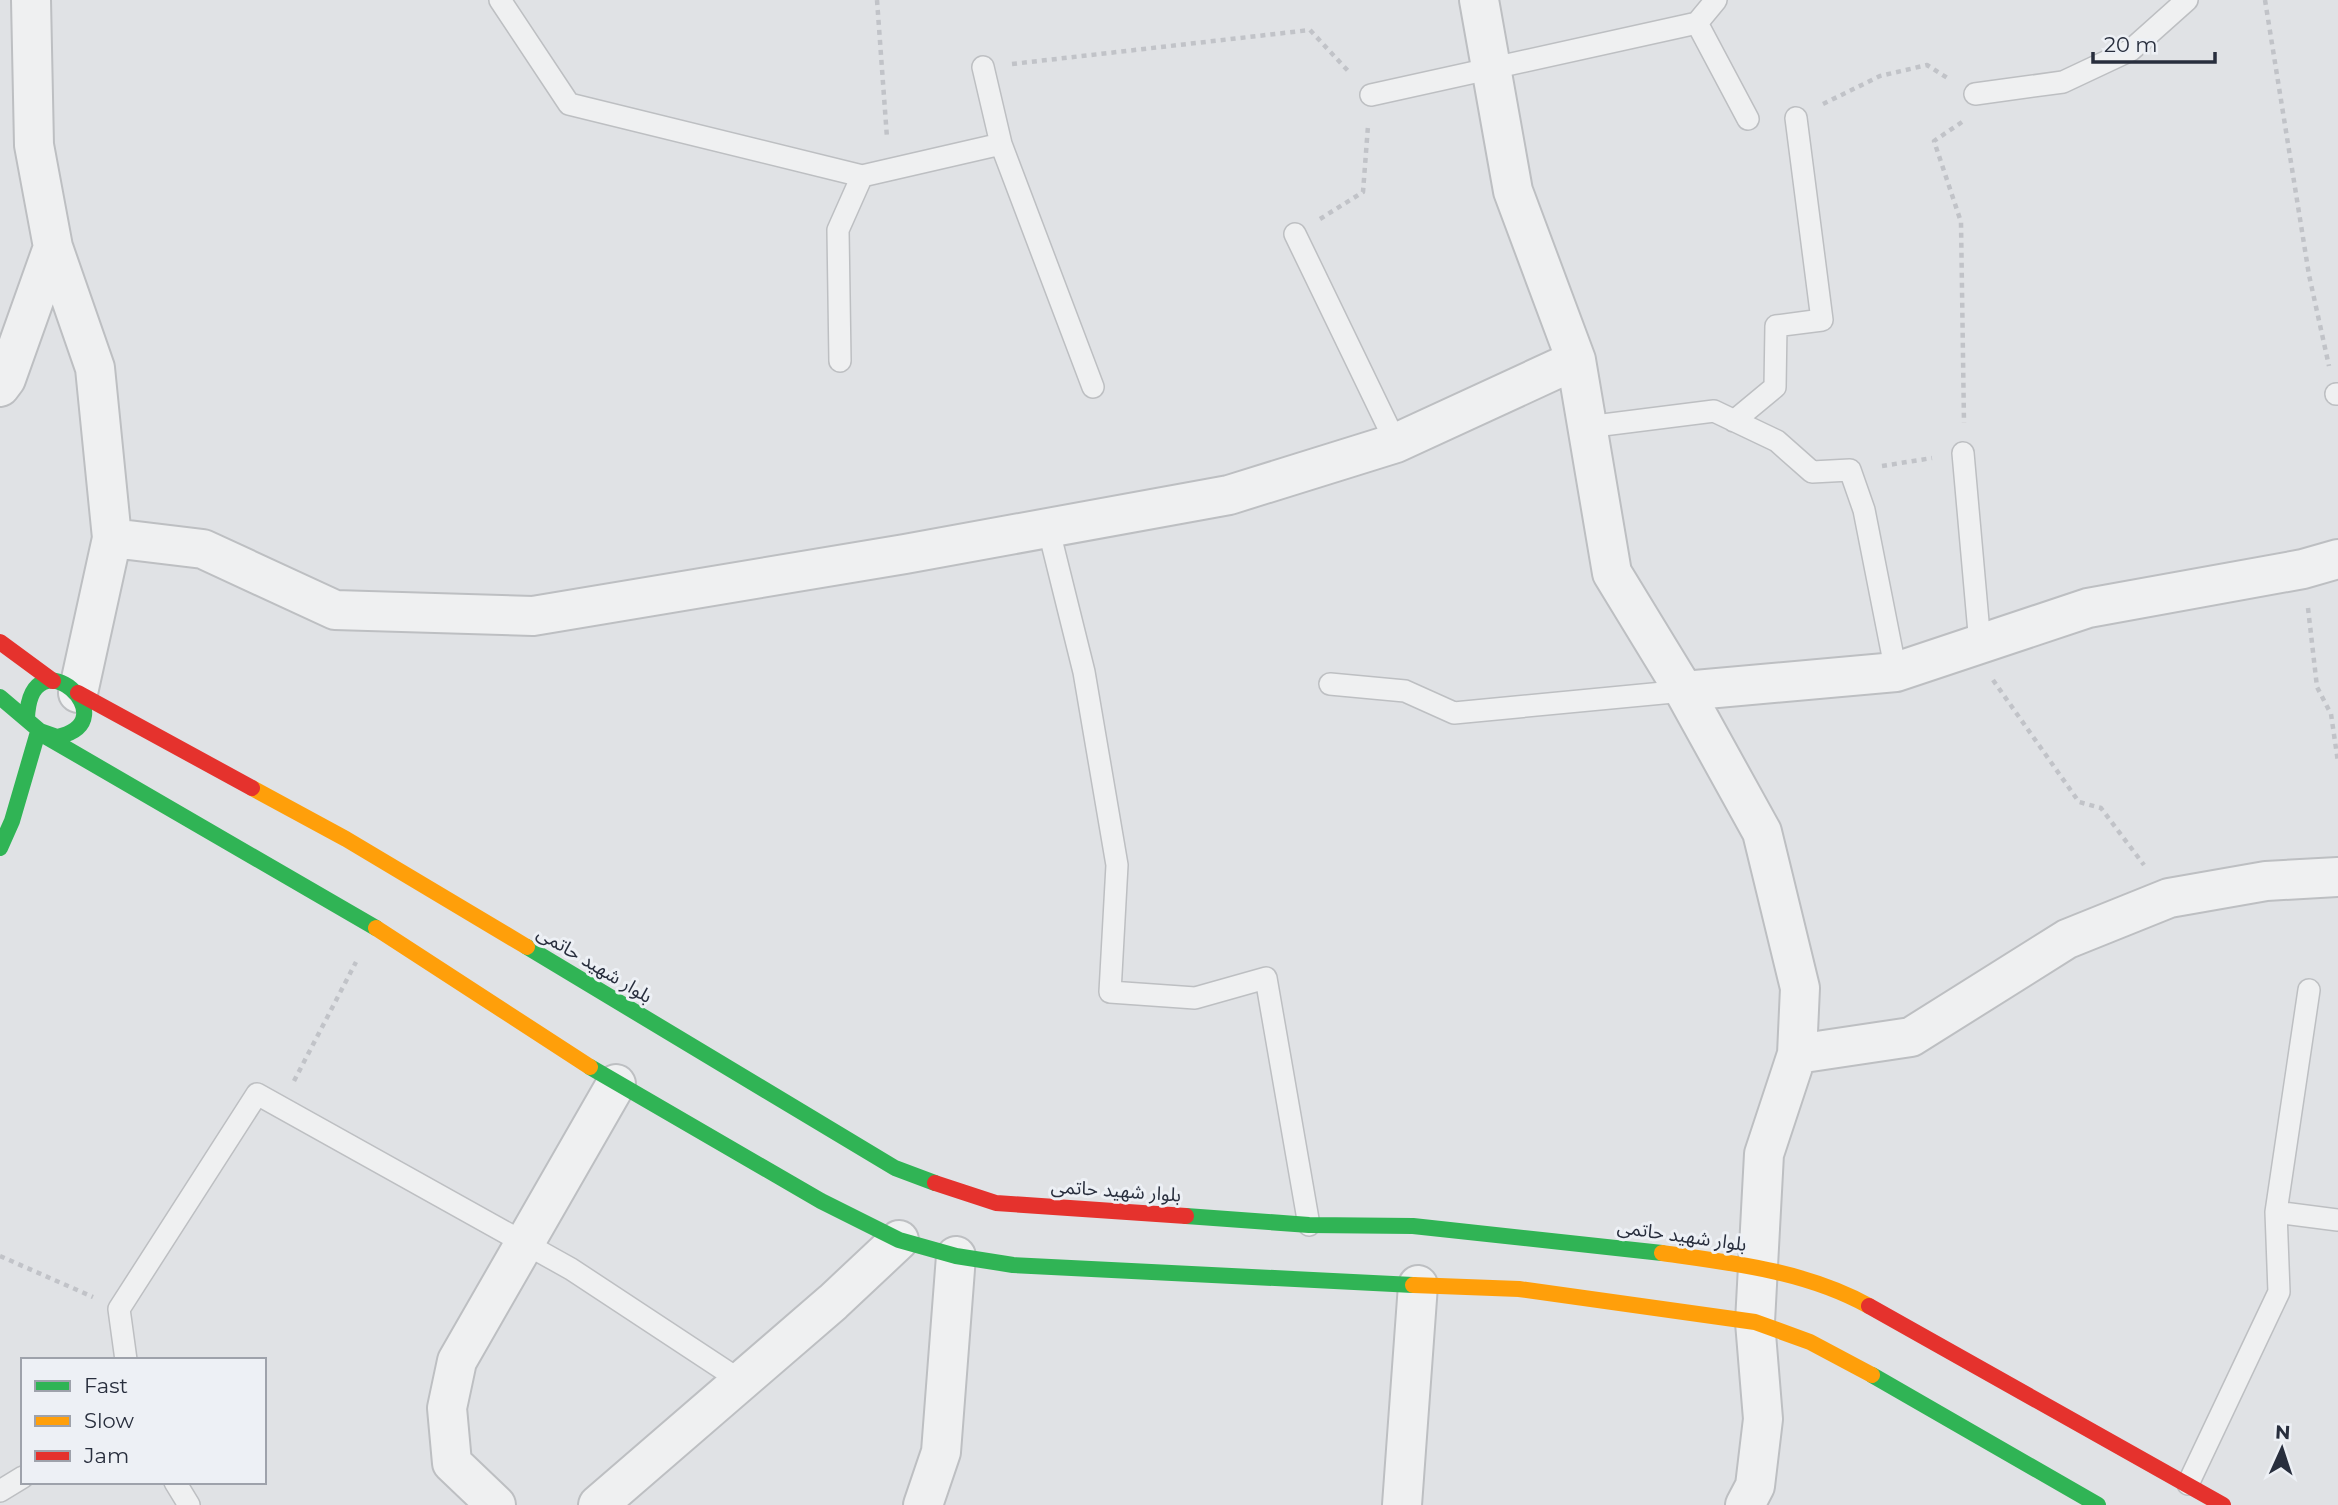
<svg xmlns="http://www.w3.org/2000/svg" width="2338" height="1505" viewBox="0 0 2338 1505" font-family="Montserrat,'Noto Sans Arabic',sans-serif">
<rect width="100%" height="100%" fill="#e0e2e5"/>
<g fill="none" stroke-linecap="round" stroke-linejoin="round">
<g stroke="#bdbfc2" stroke-width="24">
<path id="lane" d="M500 0 569 104 862 176 1001 144
M1697 23 1748 119
M983 67 1001 144 1093 387
M1975 94 2063 82 2131 50 2187 0
M1371 95 1697 23 1716 0
M1295 234 1396 443
M840 361 838 230 862 176
M2336 394H2338
M1734 421 1775 387 1776 326 1822 320 1796 118
M1587 427 1714 411 1777 441 1812 472 1850 470 1864 510 1896 672
M1963 453 1980 644
M1048 527 1084 672 1117 865 1110 992 1195 998 1266 978 1309 1225
M1330 684 1405 691 1454 713 1684 691
M2276 1212 2338 1220
M126 1360 119 1309 257 1094 571 1269 741 1381
M175 1482 189 1505
M2188 1484 2279 1292 2276 1212 2309 990
M0 1491 23 1477"/>
</g>
<g stroke="#bdbfc2" stroke-width="42">
<path id="street" d="M31 0 34 145 53 247
M1479 0 1513 191 1576 360 1612 573 1684 691 1762 832 1800 988 1797 1054 1764 1154 1755 1322 1763 1419 1755 1486 1745 1505
M0 387 6 379 53 247 95 368 112 538 78 693
M112 538 203 549 335 610 533 616 905 554 1229 495 1396 443 1576 360
M1684 691 1896 672 2088 608 2303 569 2338 559
M1797 1054 1911 1037 2067 939 2169 898 2266 881 2338 877
M496 1505 452 1463 447 1408 457 1361 616 1084
M598 1505 833 1302 899 1240
M923 1505 941 1452 956 1256
M1402 1505 1418 1285"/>
</g>
<path stroke="#c1c3c8" stroke-width="4.5" stroke-dasharray="5 5" stroke-linecap="butt" d="M877 0 887 138
M2265 0 2309 275 2329 366
M1012 64 1310 30 1350 73
M1823 104 1880 76 1927 65 1949 79
M1962 122 1934 141 1961 222 1964 423
M1320 219 1363 192 1368 126
M1882 466 1932 458
M2308 608 2317 687 2331 714 2338 762
M1993 680 2079 802 2101 808 2144 865
M294 1081 356 962
M0 1256 93 1297"/>
<use href="#lane" stroke="#eff0f1" stroke-width="21"/>
<use href="#street" stroke="#eff0f1" stroke-width="38"/>
<path stroke="#30b455" stroke-width="16" d="M0 697 40 731 57 737C131 721 31 631 27 718
M0 848 12 821 38 732 376 928
M527 947 895 1168 935 1183
M590 1067 821 1201 899 1240 956 1256 1013 1265 1413 1285
M1186 1216 1309 1225 1413 1226 1662 1253
M1872 1375 2098 1505"/>
<path stroke="#ff9f0a" stroke-width="16" d="M252 788 346 839 527 947
M376 928 590 1067
M1662 1253C1733 1263 1806 1271 1869 1306
M1413 1285 1519 1289 1755 1322 1810 1342 1872 1375"/>
<path stroke="#e5322d" stroke-width="16" d="M0 642 53 681
M78 693 252 788
M935 1183 996 1203 1186 1216
M1869 1306 2223 1505"/>
</g>
<g text-anchor="middle" stroke-width="6" stroke-linejoin="round" paint-order="stroke">
<g font-size="19" fill="#282e3d" stroke="#edf0f5">
<text transform="translate(595 964) rotate(31)" y="7">بلوار شهید حاتمی</text>
<text transform="translate(1116 1190) rotate(4)" y="7">بلوار شهید حاتمی</text>
<text transform="translate(1682 1235) rotate(8)" y="7">بلوار شهید حاتمی</text>
</g>
</g>
<rect x="21" y="1358" width="245" height="126" fill="#edf0f5" stroke="#9ea2ab" stroke-width="2"/>
<rect x="35" y="1381" width="35" height="10" fill="#30b455" stroke="#9ea2ab" stroke-width="2"/>
<text x="84" y="1393" font-size="21" fill="#282e3d">Fast</text>
<rect x="35" y="1416" width="35" height="10" fill="#ff9f0a" stroke="#9ea2ab" stroke-width="2"/>
<text x="84" y="1428" font-size="21" fill="#282e3d">Slow</text>
<rect x="35" y="1451" width="35" height="10" fill="#e5322d" stroke="#9ea2ab" stroke-width="2"/>
<text x="84" y="1463" font-size="21" fill="#282e3d">Jam</text>
<g transform="translate(2282 1449) rotate(3)" stroke="#edf0f5" stroke-width="5" paint-order="stroke">
<path d="M0-5L12 26L0 18L-12 26Z" fill="#282e3d"/>
<text y="-10" font-size="19" font-weight="bold" text-anchor="middle" fill="#282e3d">N</text>
</g>
<path d="M2093 52v10h122v-10" fill="none" stroke="#282e3d" stroke-width="3.5"/>
<text x="2104" y="52" font-size="21" fill="#282e3d" stroke="#edf0f5" stroke-width="5" paint-order="stroke">20 m</text>
</svg>
